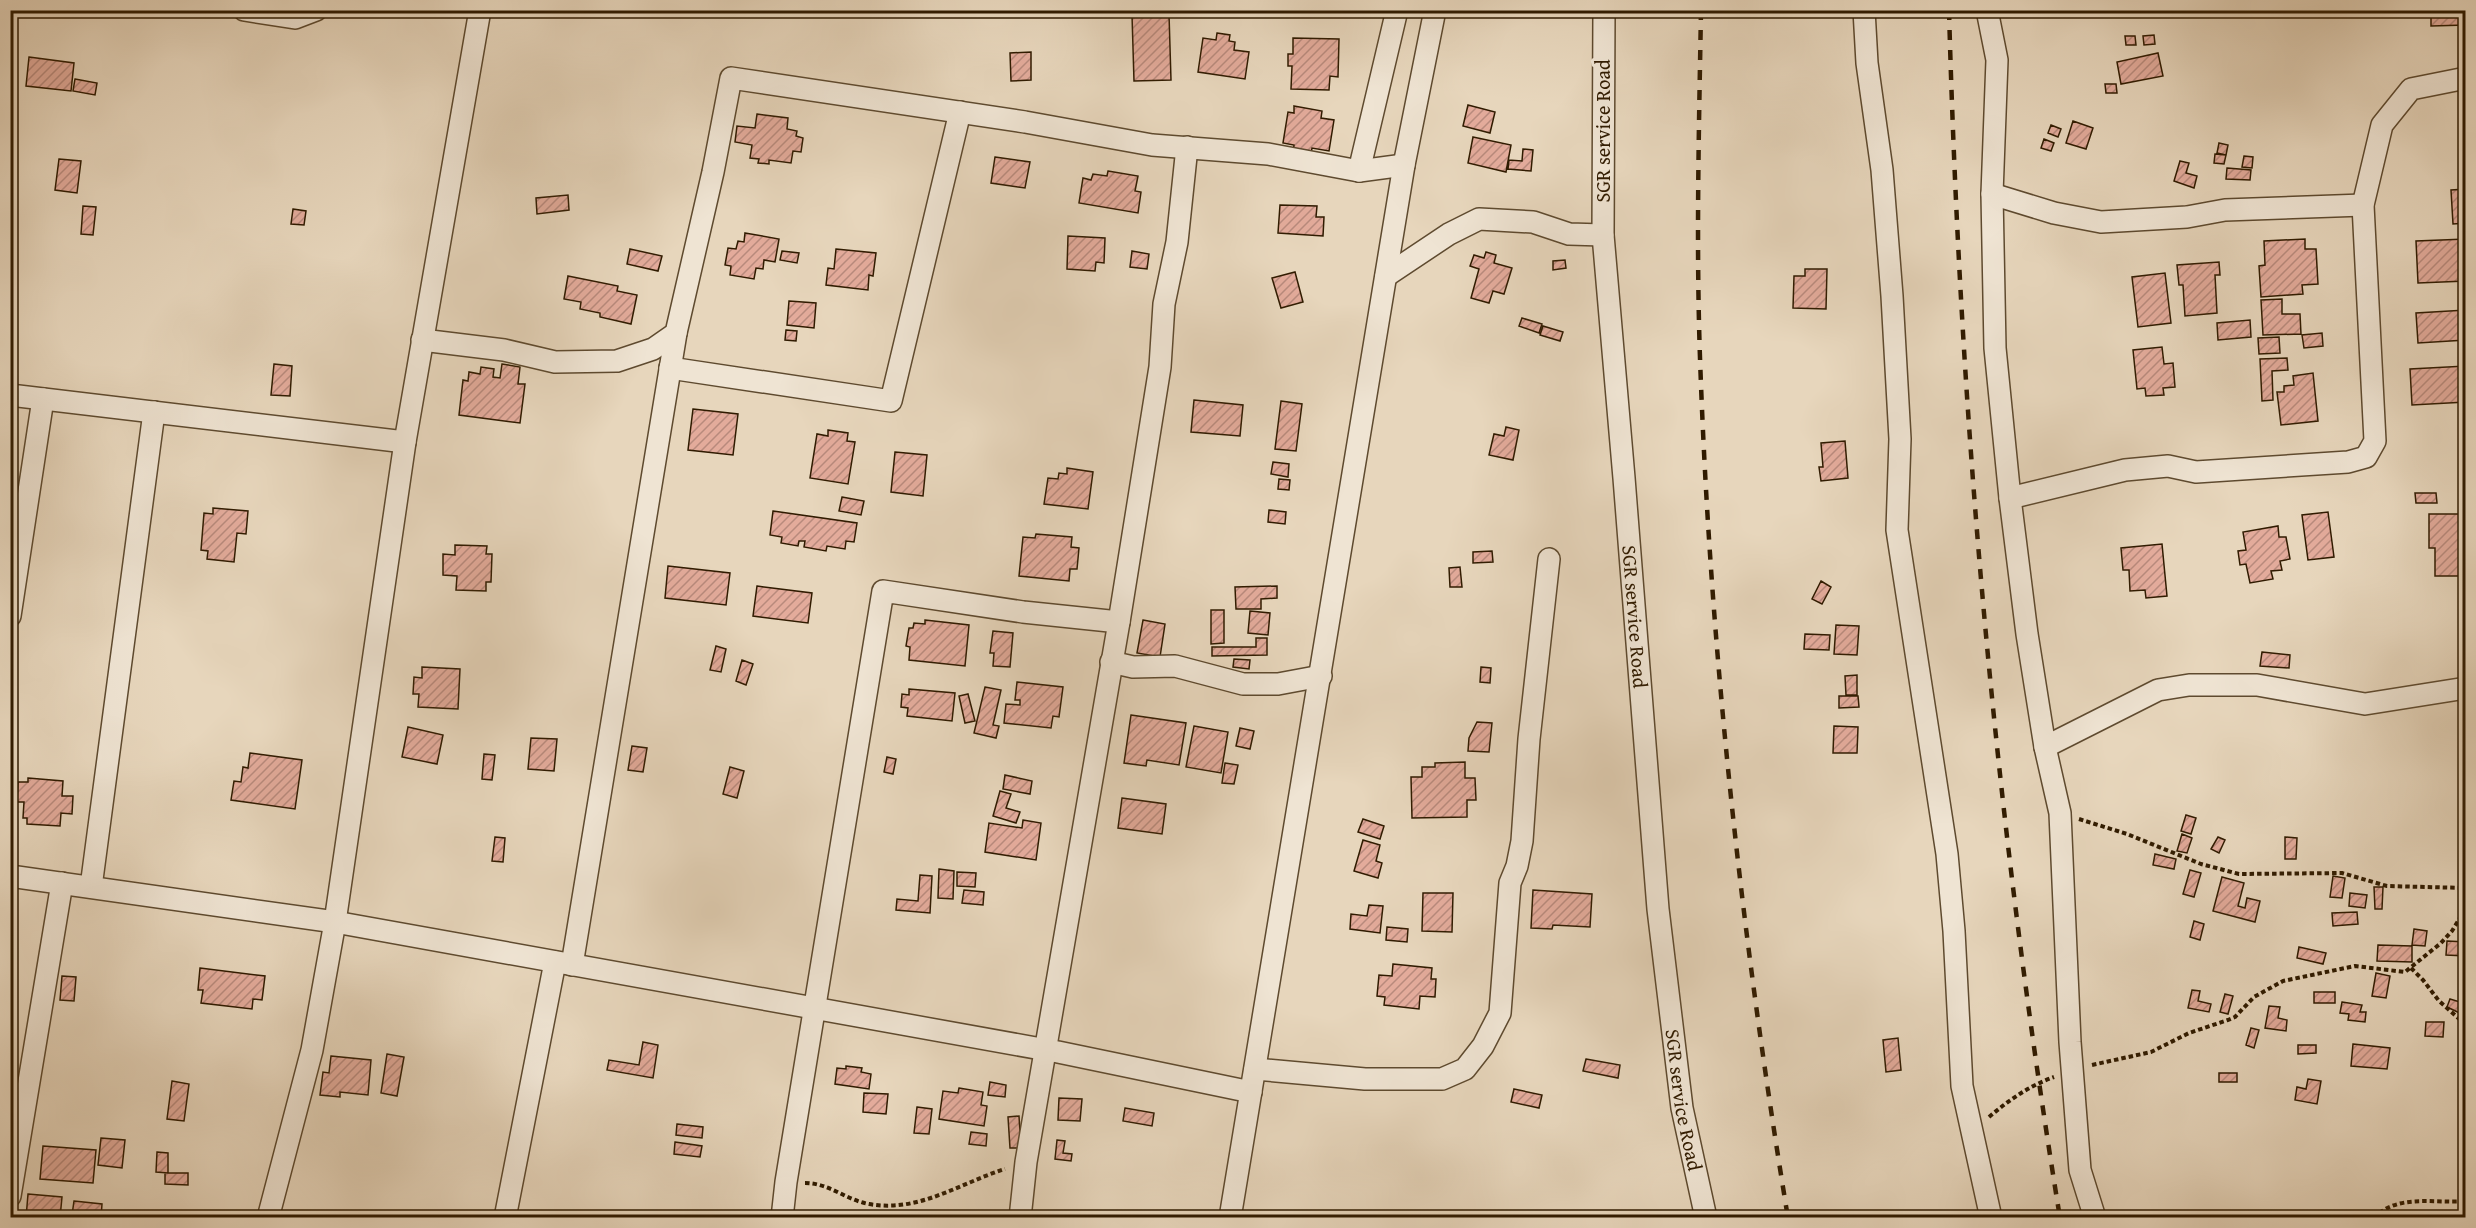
<svg xmlns="http://www.w3.org/2000/svg" width="2476" height="1228" viewBox="0 0 2476 1228" font-family="'Gentium Book Plus',serif">
<defs>
<pattern id="building-hatch" width="6" height="6" patternUnits="userSpaceOnUse" patternTransform="scale(1.5)"><rect width="6" height="6" fill="#e3ab9b"/><path d="M-1 1l2-2M0 6l6-6M5 7l2-2" fill="none" stroke="#b88a7c"/></pattern>
</defs>
<rect width="100%" height="100%" fill="#e7d6bc"/>
<filter id="stains"><feTurbulence type="fractalNoise" baseFrequency=".00333" numOctaves="4"/><feColorMatrix values="0 0 0 0 .2 0 0 0 0 .09 0 0 0 0 .02 0 0 0 .5 -.17"/></filter>
<radialGradient id="worn" r=".72"><stop offset=".6" stop-color="#630" stop-opacity="0"/><stop offset="1" stop-color="#630" stop-opacity=".3"/></radialGradient>
<path fill="url(#building-hatch)" stroke="#301b00" stroke-width="1.5" d="M2431 10H2466V25L2431 26Z
M1169 14 1171 80 1134 81 1132 15Z
M1217 33 1230 35 1229 41 1235 42 1234 50 1249 52 1245 79 1198 72 1203 38 1216 40Z
M2154 35 2155 44 2144 45 2143 36Z
M2125 36H2135L2136 45H2126Z
M1293 38 1339 39 1338 77 1330 76 1329 90 1291 89 1292 66H1288V54H1293Z
M1031 52V80L1011 81 1010 53Z
M2158 53 2163 76 2121 84 2117 62Z
M29 57 74 63 71 91 26 86Z
M75 79 97 83 95 95 73 91Z
M2105 84H2116L2117 93H2106Z
M1468 105 1495 112 1490 133 1463 126Z
M1294 106 1322 111 1321 118 1334 120 1329 151 1312 148 1311 154 1293 152 1294 145 1283 143 1288 112 1294 113Z
M757 114 788 118 787 129 797 131 796 136 803 138 801 152 793 151 791 163 769 160V164L758 163 759 159 750 158 752 145 735 142 737 126 755 128Z
M2073 121 2093 128 2086 149 2066 143Z
M2051 125 2061 129 2058 137 2048 133Z
M1473 137 1511 145 1506 172 1468 163Z
M2044 139 2054 143 2051 151 2041 148Z
M2219 143 2228 145 2226 155 2217 153Z
M1523 149 1533 150 1531 171 1508 169 1509 160 1522 161Z
M2215 154 2226 155 2224 164 2214 163Z
M2244 156 2253 157 2252 168 2242 167Z
M995 157 1030 162 1025 188 991 183Z
M59 159 81 161 77 193 55 190Z
M2180 161 2189 163 2186 173 2197 176 2194 188 2174 181Z
M2227 168 2251 170 2250 180 2226 179Z
M1108 171 1138 176 1135 191 1141 192 1138 213 1079 203 1083 178 1091 180 1093 174 1107 176Z
M2466 189V223L2453 224 2451 190Z
M568 195 569 210 537 214 536 198Z
M1280 205 1317 206 1316 217H1324L1323 236 1278 233Z
M83 206 96 207 93 235 81 234Z
M293 209 306 211 304 225 291 224Z
M745 233 779 239 775 262 764 260 763 269 756 268 754 279 730 275 731 266 725 265 728 248 736 249 738 241 744 242Z
M1068 236 1105 238 1104 263 1096 262 1095 271 1067 269Z
M2305 239V249H2316L2318 284 2302 285 2303 294 2261 297 2259 266 2265 265 2264 241Z
M2466 239V281L2418 283 2416 241Z
M630 249 662 256 658 271 627 264Z
M836 249 876 253 873 276 869 275 868 290 826 285 828 268 834 269Z
M782 251 799 253 797 263 780 260Z
M1132 251 1149 254 1147 269 1130 267Z
M1486 252 1496 255 1494 263 1512 268 1504 294 1493 291 1489 303 1471 298 1479 269 1470 266 1474 255 1484 258Z
M1565 260 1566 268 1553 270V261Z
M2219 262 2220 275H2215L2217 313 2185 316 2183 285H2179L2177 265Z
M1805 269H1827L1826 309 1793 308 1794 276H1805Z
M1295 272 1303 302 1281 308 1272 278Z
M2165 273 2171 323 2138 327 2132 277Z
M568 276 618 286 617 291 637 295 631 324 600 317V313L580 309 581 302 564 299Z
M2282 299V314H2300L2301 334 2263 335 2261 300Z
M789 301 816 303 814 328 787 325Z
M2466 310V340L2418 343 2416 313Z
M1522 318 1542 324 1539 333 1519 326Z
M2250 320 2251 337 2218 340 2217 323Z
M1543 326 1563 332 1560 341 1540 335Z
M786 330 797 331 796 341 785 340Z
M2322 333 2323 346 2304 348 2302 335Z
M2279 337 2280 353 2259 354 2258 338Z
M2162 347 2164 364 2173 363 2175 387 2163 388 2164 395 2146 396 2145 388 2137 389 2133 350Z
M2287 358 2288 370 2272 371 2273 400 2262 401 2260 359Z
M274 364 292 366 290 396 271 395Z
M502 364 520 367 518 384H525L520 423 459 415 463 380 468 381 469 372 480 374 481 367 494 369 493 377 500 378Z
M2466 366V402L2412 405 2410 369Z
M2313 373 2318 421 2281 425 2277 392H2284V386L2294 385 2293 376Z
M1194 400 1243 405 1240 436 1191 432Z
M1281 401 1302 404 1296 451 1275 449Z
M693 409 738 414 733 455 688 450Z
M1506 427 1519 430 1513 460 1489 455 1494 434 1504 436Z
M828 430 848 433 847 441 855 442 848 484 810 478 817 434 828 436Z
M1845 441 1848 478 1821 481 1819 467H1823L1821 443Z
M895 452 927 455 923 496 891 492Z
M1273 462 1289 464 1288 477 1271 474Z
M1067 468 1093 472 1088 509 1044 504 1048 478 1058 479 1059 473 1067 474Z
M1279 479 1290 480 1289 490 1278 489Z
M2415 493H2436L2437 503H2416Z
M842 497 864 501 861 515 839 511Z
M213 508 248 511 246 534 237 533 234 562 207 559 208 551 201 550 204 513 213 514Z
M1269 510 1286 512 1285 524 1268 522Z
M773 511 857 523 854 542 846 541 845 549 827 546 826 551 804 547 805 541H799L798 546 781 543 782 537 770 535Z
M2328 512 2334 557 2308 560 2302 515Z
M2429 514H2463V537H2466V576H2435V548H2429Z
M2278 526 2279 537H2286L2290 559 2280 561 2282 570 2271 571 2273 579 2250 583 2246 564 2240 565 2238 551 2246 550 2243 532Z
M1036 534 1072 537 1071 547 1079 548 1077 569H1070L1069 581 1019 576 1023 537 1035 538Z
M2162 544 2167 596 2146 598 2145 590 2130 591 2129 570H2123L2121 548Z
M455 545 487 546 486 554H492L491 582H486V591L456 590 457 576 443 575V554L455 555Z
M1492 551 1493 562 1473 563V552Z
M668 566 730 573 726 605 665 598Z
M1460 567 1462 587H1450L1449 568Z
M1821 581 1831 587 1822 604 1812 599Z
M757 586 812 593 808 623 753 616Z
M1277 586V598L1261 599V609H1236L1235 587Z
M1211 610H1224V643L1211 644Z
M1250 611 1270 613 1268 635 1248 633Z
M925 620 969 625 965 666 909 660 910 647 906 646 909 628H913L914 623 925 624Z
M1143 620 1165 624 1160 657 1137 653Z
M1836 625 1859 626 1857 655 1834 654Z
M993 631 1013 633 1010 667 993 666 994 653H990Z
M1805 634 1830 635 1829 650 1804 649Z
M1256 638H1267V655L1212 656V647H1256Z
M716 646 726 649 721 672 710 670Z
M2262 652 2290 655 2289 668 2260 666Z
M1234 659 1250 660 1249 669 1233 667Z
M742 660 753 664 746 685 736 681Z
M422 667 460 669 458 709 418 707 419 694H413L414 677 422 678Z
M1481 667 1491 668 1490 683 1480 682Z
M1857 675V695H1846L1845 676Z
M1017 682 1063 687 1059 717 1053 716 1051 728 1004 723 1006 704 1020 705V700H1015Z
M985 687 1001 690 993 725 999 726 996 738 974 733Z
M909 689 955 693 952 721 907 716 908 708 901 707 902 694 909 695Z
M968 694 975 721 965 723 959 696Z
M1839 696H1858L1859 707 1839 708Z
M1131 715 1186 723 1179 765 1147 760 1146 766 1124 763Z
M1477 722 1492 723 1489 752 1468 751 1469 738Z
M1194 726 1228 732 1221 773 1186 767Z
M1834 726 1858 727 1857 753H1833Z
M408 727 443 735 437 764 402 757Z
M1240 728 1254 731 1250 749 1236 746Z
M531 738 557 739 554 771 528 769Z
M632 746 647 748 643 772 628 770Z
M250 753 302 760 295 809 231 800 234 781 241 782 243 767 248 768Z
M484 754 495 755 492 780 482 779Z
M887 757 896 759 893 774 884 772Z
M1465 762V778H1475L1476 800H1467V817L1412 818 1411 777H1422V767H1435V763Z
M1225 763 1238 765 1234 784 1222 783Z
M730 767 744 771 737 798 723 794Z
M1005 775 1032 781 1030 794 1003 789Z
M28 778 63 781 62 796H73L72 814 61 813 60 826 27 824V818H23L24 802H17L18 782H28Z
M1000 791 1011 794 1006 808 1020 812 1016 823 993 816Z
M1122 798 1166 804 1162 834 1118 828Z
M2186 815 2196 818 2191 834 2181 831Z
M1363 819 1384 826 1380 839 1358 832Z
M1023 820 1041 823 1036 860 985 852 989 823 1022 828Z
M2182 834 2192 838 2187 853 2177 851Z
M495 837 505 838 503 862 492 861Z
M2218 837 2225 840 2219 853 2211 849Z
M2285 837 2297 838 2296 859H2285Z
M1363 840 1380 845 1376 861 1382 863 1378 878 1354 871Z
M2155 854 2176 859 2174 869 2153 865Z
M939 869 954 871 953 899 938 898Z
M2190 870 2201 873 2194 897 2183 894Z
M957 872 976 873 975 887 957 886Z
M920 875 932 876 930 913 896 910 897 899 918 901Z
M2333 876 2345 878 2342 898 2330 897Z
M2222 877 2244 883 2238 906 2245 908 2247 898 2260 901 2255 922 2213 911Z
M2374 887H2383L2382 909H2375Z
M964 890 984 892 983 905 962 903Z
M1533 890 1592 894 1590 927 1553 925 1552 929 1531 928Z
M1423 893H1453L1452 932 1422 931Z
M2350 893 2367 895 2365 908 2349 906Z
M1369 905 1383 906 1380 933 1350 929 1351 914 1367 916Z
M2357 912 2358 924 2333 926 2332 913Z
M2194 921 2204 924 2200 940 2190 937Z
M1387 927 1408 929 1407 942 1386 940Z
M2414 929 2427 931 2425 946 2412 945Z
M2447 941 2466 942V956L2446 955Z
M2378 945 2412 946V962L2377 961Z
M2299 947 2326 953 2323 964 2297 958Z
M1393 964 1432 968 1431 979H1436L1435 997 1420 996 1419 1009 1384 1005 1385 997 1377 996 1379 975 1392 976Z
M200 968 265 976 262 1000 253 999 252 1009 201 1003 203 990H198Z
M2376 973 2390 976 2386 998 2372 996Z
M62 976 76 977 74 1001 60 1000Z
M2192 990 2200 991 2198 1001 2211 1004 2209 1012 2188 1008Z
M2314 992H2335V1003H2314Z
M2225 994 2233 996 2228 1014 2220 1012Z
M2450 999 2463 1003 2466 999V1016L2447 1007Z
M2342 1002 2362 1005 2360 1012H2366L2365 1022 2348 1020 2349 1014 2340 1013Z
M2269 1006 2280 1007 2278 1018 2287 1020 2286 1031 2265 1028Z
M2426 1022H2444L2443 1037 2425 1036Z
M2251 1028 2259 1030 2254 1048 2246 1045Z
M1898 1038 1901 1070 1886 1072 1883 1040Z
M643 1042 658 1045 653 1078 607 1070 609 1060 639 1065Z
M2353 1044 2390 1048 2387 1069 2351 1066Z
M2298 1045H2316V1053L2298 1054Z
M387 1054 404 1057 397 1096 381 1093Z
M331 1056 371 1060 368 1095 340 1092V1097L320 1095 323 1072 329 1073Z
M1586 1059 1620 1065 1618 1078 1583 1071Z
M846 1066 862 1068 861 1072 871 1074 869 1089 835 1084 837 1068 846 1069Z
M2219 1073H2237V1082H2219Z
M2308 1079 2321 1081 2317 1104 2295 1100 2297 1087 2306 1089Z
M172 1081 189 1084 184 1121 167 1119Z
M990 1082 1006 1085 1005 1097 988 1095Z
M959 1088 983 1092 981 1105 987 1106 984 1126 939 1119 943 1091 958 1093Z
M1514 1089 1542 1095 1539 1108 1511 1102Z
M864 1093 888 1094 886 1114 863 1112Z
M1059 1098 1082 1099 1080 1121 1058 1120Z
M917 1107 932 1109 929 1134 914 1133Z
M1125 1108 1154 1113 1152 1126 1123 1121Z
M1019 1116 1021 1148H1010L1008 1117Z
M677 1124 703 1127 702 1138 676 1135Z
M971 1132 987 1134 986 1146 969 1144Z
M101 1138 125 1140 122 1168 98 1165Z
M1057 1140 1065 1141 1063 1153 1072 1154 1071 1161 1055 1159Z
M675 1142 702 1146 700 1157 674 1154Z
M43 1146 96 1150 93 1183 40 1179Z
M157 1152 168 1153V1173L156 1172Z
M165 1173H188V1185L165 1184Z
M28 1194 62 1197 60 1218H26Z
M74 1201 102 1204 101 1218H65L66 1214 72 1215Z"/>
<g fill="none" stroke-linecap="round" stroke-linejoin="round">
<g stroke="#5e4a2f" stroke-width="24">
<g id="minor">
<path d="M244 10 295 18 316 10"/>
<path id="s1" d="M1604 10 1603 235 1624 478 1658 909 1682 1108 1706 1218"/>
<path d="M1864 10 1867 63 1882 170 1892 296 1900 439 1897 530 1947 854 1954 931 1962 1086 1991 1218"/>
<path d="M1987 10 1997 60 1992 194 1995 348 2010 498 2027 634 2045 747 2060 813 2070 1042 2080 1170 2095 1218"/>
<path d="M1359 171 1397 10"/>
<path d="M1992 194 2054 213 2101 222 2187 217 2225 210 2363 205"/>
<path d="M1386 276 1449 234 1479 219 1533 222 1569 234 1603 235"/>
<path d="M422 340 504 350 555 362 617 361 653 349 676 333 713 172 731 78 1025 122 1152 145 1268 154 1359 171 1404 165"/>
<path d="M670 368 891 401 960 112"/>
<path d="M10 395 405 442"/>
<path d="M2010 498 2125 470 2168 466 2196 472 2348 462 2366 457 2375 441 2363 205 2382 125 2411 89 2466 78"/>
<path d="M10 616 43 399"/>
<path d="M1111 662 1133 667 1175 666 1243 684H1278L1321 676"/>
<path d="M2045 747 2158 690 2189 685H2257L2365 704 2466 688"/>
<path d="M10 876 335 922 1058 1052 1251 1092"/>
<path d="M91 887 154 412"/>
<path d="M572 965 676 333"/>
<path d="M1255 1069 1365 1079H1442L1465 1069 1483 1046 1500 1013 1510 883 1517 866 1522 841 1529 739 1549 559"/>
<path d="M10 1196 62 883"/>
<path d="M268 1218 312 1050 335 922 405 442 480 10"/>
<path d="M505 1218 555 962"/>
<path d="M782 1218 786 1182 883 591 1023 612 1119 622"/>
<path d="M1020 1218 1026 1162 1119 622 1160 367 1164 304 1177 242 1187 147"/>
<path d="M1230 1218 1404 165 1435 10"/>
</g>
</g>
<path stroke="#301b00" stroke-width="4" stroke-dasharray="4.5 3" stroke-linecap="butt" d="M2079 819 2127 834 2201 864 2239 874 2342 873 2387 886 2466 888
M2411 968 2423 980 2439 1001 2466 1025
M2092 1065 2151 1052 2189 1033 2228 1020 2235 1017 2254 997 2283 981 2355 966 2405 972 2441 943 2452 931 2466 908
M1989 1117C2009 1100 2029 1086 2054 1077
M805 1183C829 1183 846 1200 869 1204 919 1213 960 1183 1005 1169
M2374 1218C2398 1193 2435 1204 2466 1201"/>
<use href="#minor" stroke="#efe4d3" stroke-width="21"/>
<path stroke="#301b00" stroke-width="4.5" stroke-dasharray="10 10" stroke-linecap="butt" d="M1701 10C1699 126 1696 242 1700 358 1710 646 1741 933 1788 1218
M1949 10C1960 414 1995 819 2060 1218"/>
</g>
<g text-anchor="middle" stroke-width="6" stroke-linejoin="round" paint-order="stroke">
<g font-size="20" fill="#301b00" stroke="#efe4d3">
<text transform="translate(1603 131) rotate(-90)" y="7">SGR service Road</text>
<text dy="7" stroke="none"><textPath href="#s1" startOffset="608">SGR service Road</textPath></text>
<text dy="7" stroke="none"><textPath href="#s1" startOffset="1094">SGR service Road</textPath></text>
</g>
</g>
<rect width="2476" height="1228" fill="none" stroke="#e7d6bc" stroke-width="36"/>
<rect x="12" y="12" width="2452" height="1204" fill="none" stroke="#301b00" stroke-width="3"/>
<rect x="18" y="18" width="2440" height="1192" fill="none" stroke="#301b00" stroke-width="1.5"/>
<rect width="100%" height="100%" filter="url(#stains)"/>
<rect width="100%" height="100%" fill="url(#worn)"/>
</svg>
